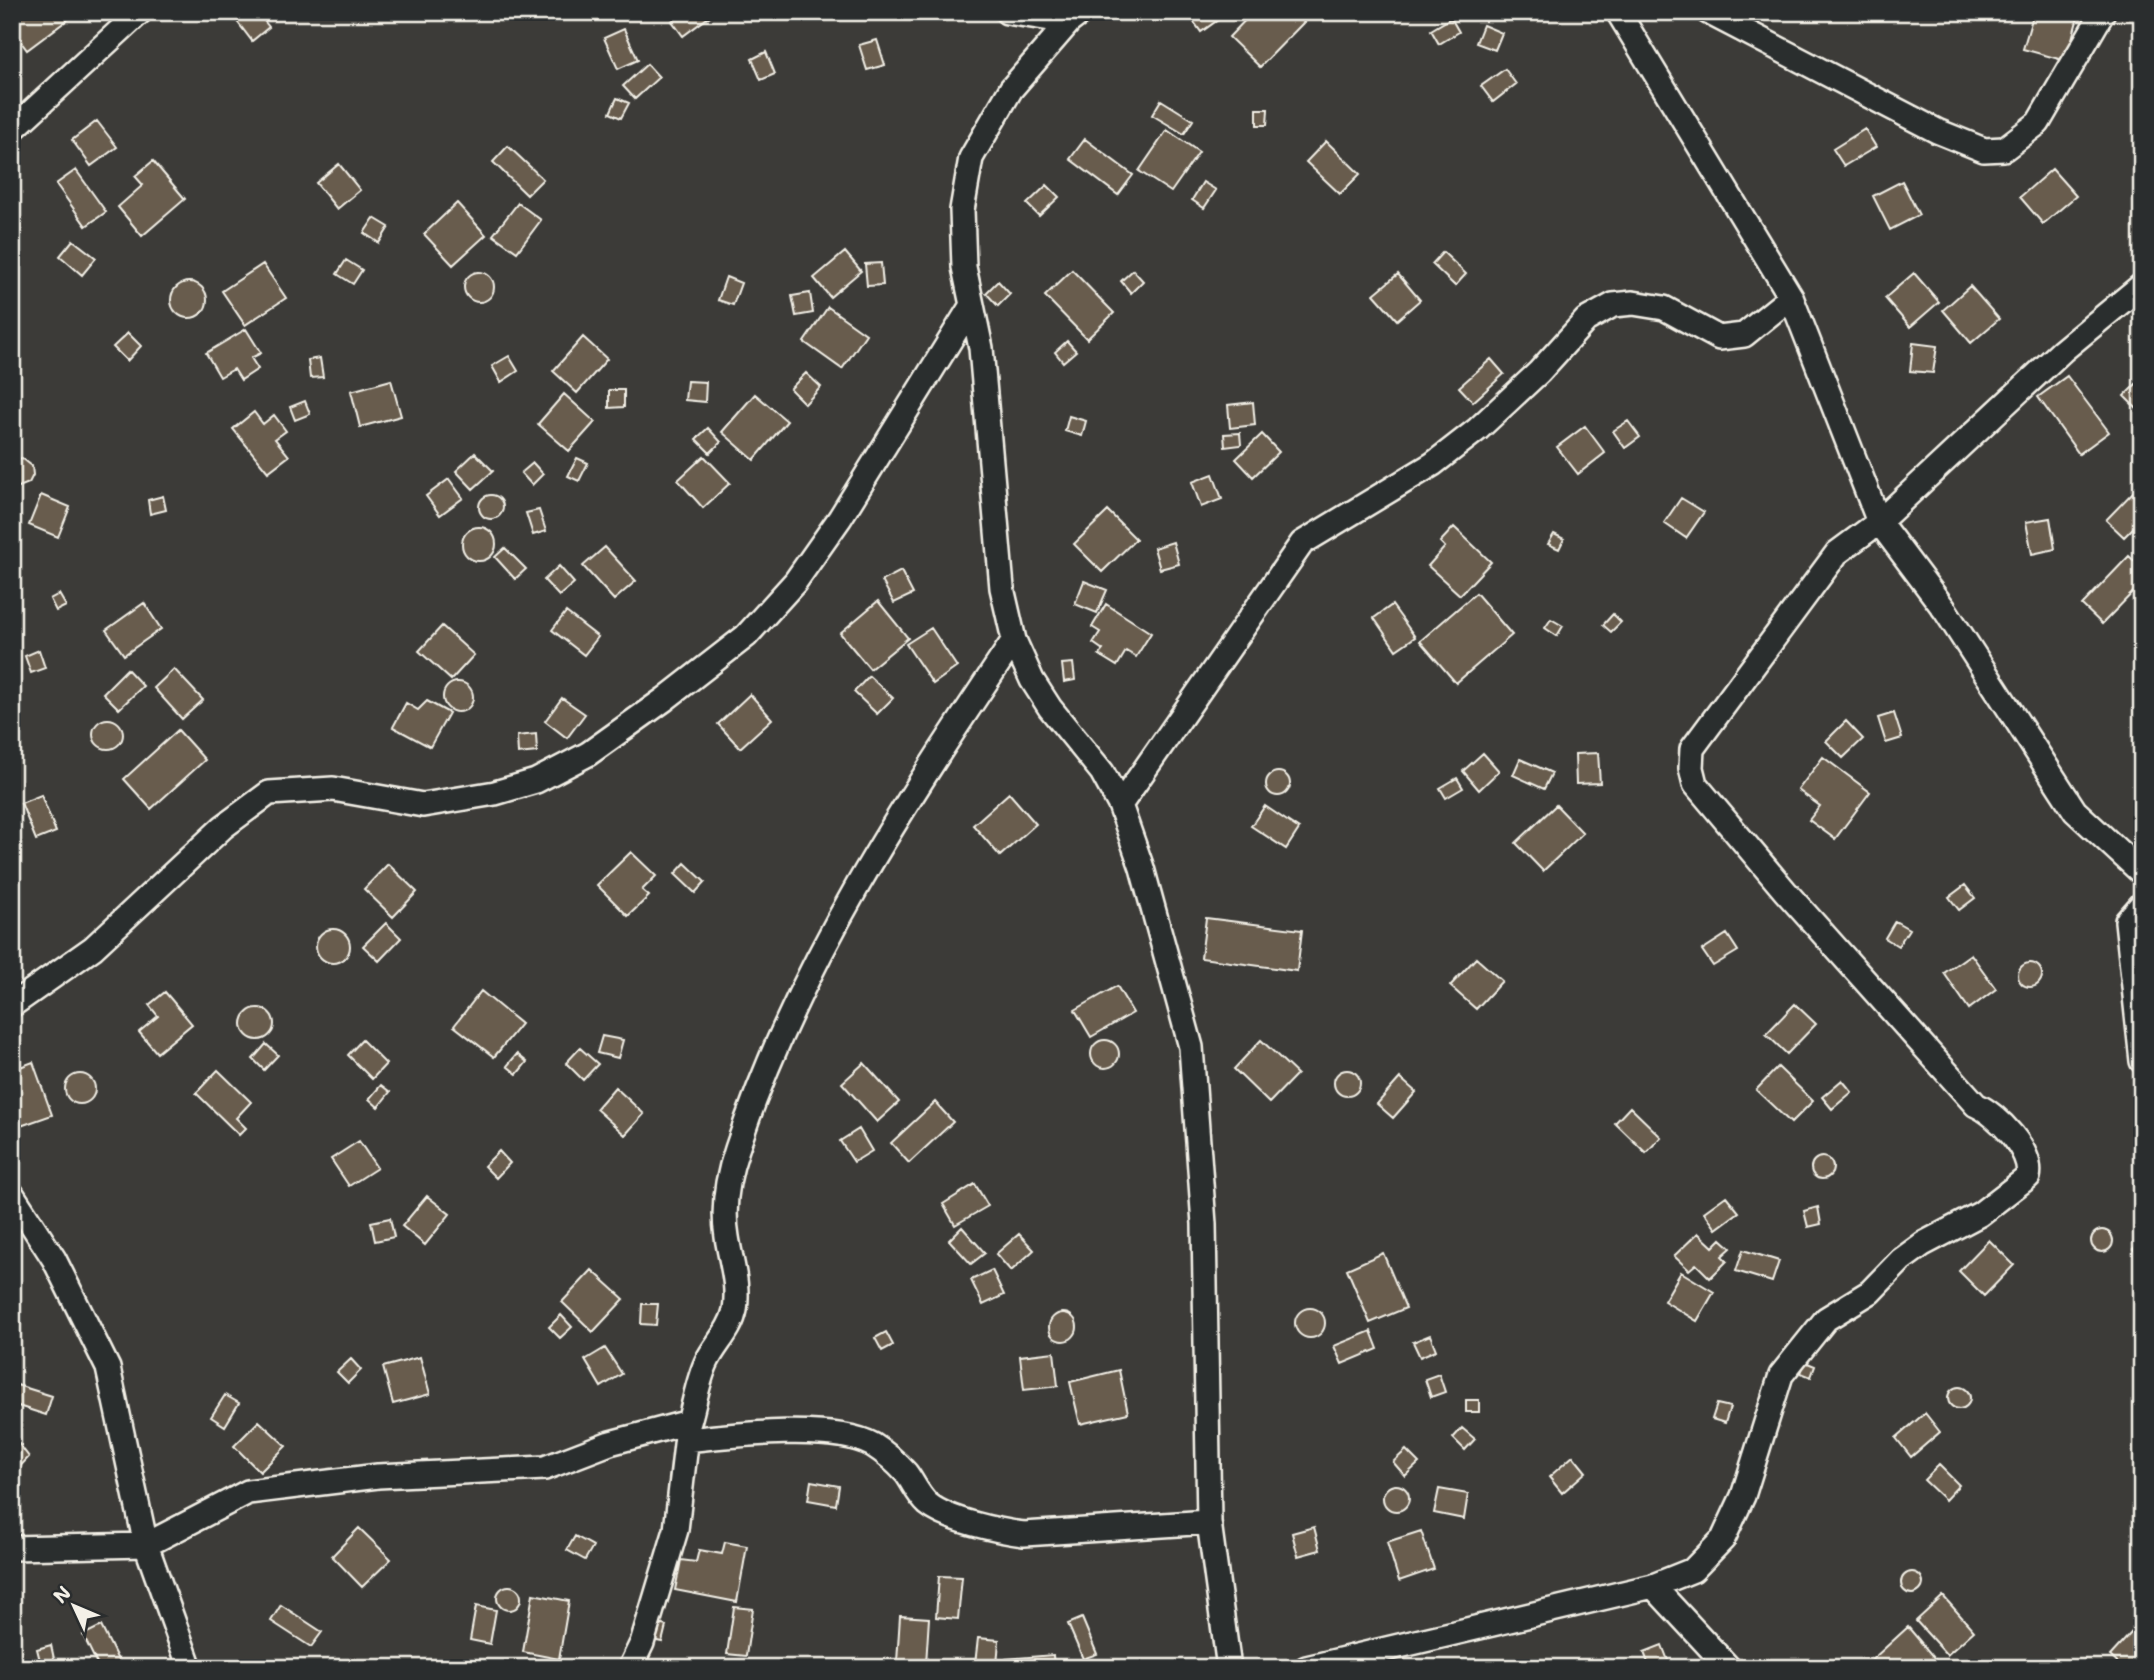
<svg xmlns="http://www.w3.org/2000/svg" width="2154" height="1680" viewBox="0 0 2154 1680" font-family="'Shantell Sans',sans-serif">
<rect width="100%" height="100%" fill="#3c3b38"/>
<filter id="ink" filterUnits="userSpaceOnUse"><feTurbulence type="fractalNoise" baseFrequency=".0143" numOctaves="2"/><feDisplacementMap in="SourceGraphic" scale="14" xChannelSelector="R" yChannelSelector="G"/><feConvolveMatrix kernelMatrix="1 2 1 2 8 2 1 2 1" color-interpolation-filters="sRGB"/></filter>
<g filter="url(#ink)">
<path fill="#675c4e" stroke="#f4f1e8" stroke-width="2" d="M23 12H78L27 50 12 30V20Z
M237 12H257L269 27 252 41 233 16Z
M684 12H707L710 16 683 36 672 21Z
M1187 12H1229L1201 32Z
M1253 12H1296L1305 21 1260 67 1229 37Z
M2034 12H2061L2078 17 2066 61 2023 49Z
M1451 18 1459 32 1439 44 1431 30Z
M1483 25 1502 33 1495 50 1476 43Z
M624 29 638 60 618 69 604 38Z
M877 40 885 65 867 70 859 45Z
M766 52 775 74 761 80 752 59Z
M647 64 659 77 635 99 623 86Z
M1505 69 1516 84 1493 102 1481 86Z
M617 98 629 103 621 118 610 113Z
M1161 100 1193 120 1184 134 1152 115Z
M1257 109H1268L1267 125H1257Z
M97 121 117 147 91 166 72 140Z
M1865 129 1876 147 1844 166 1833 149Z
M1167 130 1199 152 1171 192 1139 171Z
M1085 139 1133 175 1118 195 1070 159Z
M1326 141 1360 174 1340 194 1306 162Z
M508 146 543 179 527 195 493 162Z
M153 161 185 199 142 236 118 207 143 185 135 176Z
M339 164 360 190 337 209 316 183Z
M2052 169 2076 196 2043 224 2020 197Z
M76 170 106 212 86 226 56 184Z
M1902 181 1919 215 1890 230 1873 196Z
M1203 182 1216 190 1204 208 1192 200Z
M1047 185 1059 197 1039 216 1027 204Z
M457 203 486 235 453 265 424 234Z
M518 203 541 220 517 252 493 235Z
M374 218 389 227 379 243 364 233Z
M73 240 96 258 82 275 60 256Z
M845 252 861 271 830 297 814 278Z
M1443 252 1466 274 1455 286 1432 264Z
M346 260 362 270 353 284 337 274Z
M881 263 883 285 867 286 865 264Z
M263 264 286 298 245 325 222 291Z
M1072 270 1114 313 1087 339 1045 296Z
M1133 270 1143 281 1131 293 1121 281Z
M464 287a15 15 0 1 1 30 0a15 15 0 1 1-30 0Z
M1914 273 1939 302 1910 327 1885 298Z
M1398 274 1420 300 1397 320 1374 294Z
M726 277 741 283 733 305 718 300Z
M998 281 1010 294 998 306 986 293Z
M171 300a18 18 0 1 1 36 0a18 18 0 1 1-36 0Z
M1970 286 1999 319 1971 343 1943 310Z
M810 293 813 313 796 316 792 296Z
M828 307 866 334 842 369 804 342Z
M246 329 261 353 251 358 258 369 241 380 234 369 220 377 206 353Z
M128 333 141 346 127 361 113 347Z
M583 337 607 359 577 393 553 371Z
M1067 341 1076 351 1063 362 1055 352Z
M1913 343 1937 346 1933 373 1910 371Z
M509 356 518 371 501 382 492 366Z
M320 358 323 377 310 378 308 360Z
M1491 359 1504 374 1473 402 1459 387Z
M806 373 821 387 805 404 790 389Z
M2067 376 2109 432 2079 454 2038 397Z
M391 380 401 416 360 427 351 391Z
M2140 380 2142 406 2138 410 2124 396Z
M687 381 706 382 705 402 685 400Z
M609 390H624V407L609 408Z
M564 394 595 422 569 451 538 424Z
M755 394 787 421 754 460 722 432Z
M305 401 310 414 295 420 290 407Z
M1253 402 1255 425 1230 428 1228 405Z
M254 412 263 424 274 415 286 431 275 439 289 456 268 472 233 429Z
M1069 416 1086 421 1082 436 1065 431Z
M1628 421 1640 437 1625 448 1613 431Z
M1585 426 1605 453 1578 474 1557 447Z
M708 428 721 442 710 453 696 439Z
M1240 433 1241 445 1225 447 1224 434Z
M1262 434 1279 452 1253 477 1236 459Z
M475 453 493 471 473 489 456 471Z
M704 456 730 483 703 508 678 480Z
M22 458 32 466 33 475 29 483 19 487 12 485V460Z
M577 458 588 463 579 481 568 476Z
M533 463 543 474 532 485 521 473Z
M1213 474 1222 499 1201 507 1192 482Z
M449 479 463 498 440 515 426 496Z
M2137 488 2142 494V519L2124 537 2106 520Z
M41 495 70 507 58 537 29 525Z
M479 507a12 12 0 1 1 24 0a12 12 0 1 1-24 0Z
M163 496 166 510 150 514 148 500Z
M1681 498 1704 512 1686 538 1664 523Z
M539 510 546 531 533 535 526 513Z
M1108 511 1136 539 1102 572 1074 544Z
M2050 518 2055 549 2032 554 2026 522Z
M1454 527 1491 562 1460 595 1428 566 1445 547 1440 542Z
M462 544a17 17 0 1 1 34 0a17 17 0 1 1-34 0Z
M1554 534 1564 539 1559 549 1548 544Z
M1173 542 1179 564 1160 569 1154 548Z
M605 547 636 581 614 600 583 566Z
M505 548 526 569 515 579 495 557Z
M2129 556 2142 568V583L2102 624 2082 605Z
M559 566 574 583 559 596 544 580Z
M901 571 913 594 894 603 882 581Z
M1084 581 1107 590 1097 613 1075 604Z
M1476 593 1512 635 1456 683 1420 641Z
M59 594 66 606 56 611 50 599Z
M878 601 908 638 870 669 840 633Z
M144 603 161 629 124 655 106 630Z
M1106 604 1151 633 1136 657 1126 651 1117 666 1099 655 1103 650 1093 643 1100 632 1092 627Z
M1392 605 1415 637 1396 650 1374 618Z
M566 612 598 637 584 655 552 630Z
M1613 614 1621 622 1611 632 1603 625Z
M1551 619 1563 626 1557 636 1545 628Z
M442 626 474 655 451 680 419 651Z
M931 628 957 667 933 684 906 644Z
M39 650 45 668 31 673 25 656Z
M1073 663 1075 680 1064 682 1062 664Z
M127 669 143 686 119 709 103 693Z
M174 669 203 700 182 719 154 688Z
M869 676 893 698 877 714 854 692Z
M443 697a15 15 0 1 1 30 0a15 15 0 1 1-30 0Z
M750 694 772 719 740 748 718 724Z
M562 698 585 714 567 738 545 721Z
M427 701 449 713 430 747 393 727 406 703 418 710Z
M1894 713 1902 738 1886 743 1878 718Z
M93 734a15 15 0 1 1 30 0a15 15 0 1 1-30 0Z
M1846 721 1863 739 1843 758 1826 741Z
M178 730 205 760 151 809 124 779Z
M536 734 537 752 518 754 517 736Z
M1483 753 1499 771 1479 790 1463 771Z
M1598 753 1600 783 1576 784 1575 754Z
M1823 757 1870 792 1835 839 1809 820 1820 806 1798 790Z
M1520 759 1552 773 1544 789 1513 775Z
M1266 784a12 12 0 1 1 24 0a12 12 0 1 1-24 0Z
M1457 778 1463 788 1446 798 1440 788Z
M1009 793 1036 824 1000 856 973 825Z
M41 795 56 832 36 840 21 803Z
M1556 805 1583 833 1543 871 1516 843Z
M1265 806 1299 829 1286 849 1251 826Z
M631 852 656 876 642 890 649 896 628 916 597 885Z
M685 863 705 882 695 893 675 874Z
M388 864 417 892 393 917 364 889Z
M1965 885 1975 898 1959 910 1949 897Z
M1206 918 1302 930 1297 971 1201 958Z
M1895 921 1909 929 1898 946 1885 938Z
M386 923 401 938 379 961 363 946Z
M316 946a17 17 0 1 1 34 0a17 17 0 1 1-34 0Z
M1727 934 1738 951 1713 966 1702 950Z
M1971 954 1996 989 1969 1009 1944 973Z
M1476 958 1502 981 1476 1009 1450 986Z
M2018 975a12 12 0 1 1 24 0a12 12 0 1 1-24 0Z
M1117 986 1133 1013 1091 1037 1075 1010Z
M481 991 521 1024 494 1057 454 1026Z
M165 992 192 1024 157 1053 139 1032 158 1016 149 1005Z
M1795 1004 1816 1024 1787 1054 1766 1034Z
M242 1024a16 16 0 1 1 32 0a16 16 0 1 1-32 0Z
M602 1036 623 1040 618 1058 597 1053Z
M362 1040 386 1064 372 1079 348 1055Z
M1261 1040 1297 1074 1269 1103 1234 1069Z
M1091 1054a14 14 0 1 1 28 0a14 14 0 1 1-28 0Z
M266 1044 278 1055 264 1070 253 1059Z
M580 1048 598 1064 583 1080 566 1063Z
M517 1054 527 1062 517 1074 507 1066Z
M33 1062 52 1115 12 1129V1070Z
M864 1063 899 1102 877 1122 842 1083Z
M1778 1067 1813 1101 1791 1123 1756 1090Z
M1334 1083a13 13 0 1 1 26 0a13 13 0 1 1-26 0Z
M218 1070 251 1102 236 1118 246 1128 239 1135 196 1093Z
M65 1089a15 15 0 1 1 30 0a15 15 0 1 1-30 0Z
M1400 1078 1416 1092 1393 1118 1377 1104Z
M1842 1080 1852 1092 1832 1109 1822 1097Z
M381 1085 390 1092 378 1107 369 1099Z
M615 1087 644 1114 625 1135 596 1109Z
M935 1102 953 1122 909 1163 891 1143Z
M1630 1107 1661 1137 1646 1153 1615 1123Z
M859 1129 872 1151 854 1162 840 1141Z
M359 1141 377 1168 349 1186 331 1159Z
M499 1151 510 1163 496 1178 484 1166Z
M1811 1168a11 11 0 1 1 22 0a11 11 0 1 1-22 0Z
M975 1184 988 1206 955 1225 943 1204Z
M427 1196 450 1214 425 1245 402 1226Z
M1726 1196 1739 1212 1716 1229 1704 1212Z
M1818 1207 1821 1224 1808 1227 1804 1211Z
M390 1218 394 1237 375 1241 371 1222Z
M962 1227 985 1253 971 1264 949 1240Z
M2091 1241a11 11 0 1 1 22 0a11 11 0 1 1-22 0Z
M1698 1233 1713 1247 1721 1239 1731 1248 1722 1256 1727 1261 1710 1278 1696 1264 1689 1270 1674 1256Z
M1019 1234 1034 1250 1011 1271 996 1254Z
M1989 1240 2014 1265 1984 1296 1959 1271Z
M2142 1241V1259L2133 1249Z
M1743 1250 1779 1261 1772 1282 1736 1271Z
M1383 1253 1406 1308 1370 1323 1347 1269Z
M592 1270 624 1299 593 1332 562 1302Z
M992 1270 1004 1295 983 1305 971 1280Z
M1681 1272 1714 1292 1697 1321 1664 1301Z
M642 1304H658L656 1325 641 1324Z
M1295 1323a15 15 0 1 1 30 0a15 15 0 1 1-30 0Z
M1049 1327a14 14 0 1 1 28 0a14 14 0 1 1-28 0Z
M561 1315 572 1327 560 1338 549 1327Z
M1371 1331 1378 1349 1342 1364 1334 1346Z
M886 1332 893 1345 882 1351 875 1338Z
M1430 1335 1436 1350 1420 1357 1413 1342Z
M605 1348 622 1374 601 1387 585 1360Z
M1054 1352 1058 1386 1024 1390 1020 1356Z
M420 1357 430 1394 393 1404 383 1367Z
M351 1359 361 1370 348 1383 337 1372Z
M1805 1362 1815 1366 1811 1377 1801 1373Z
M1119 1370 1128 1413 1080 1424 1070 1382Z
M1439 1374 1445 1392 1431 1397 1425 1379Z
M17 1385 52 1396 46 1415 12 1404Z
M1948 1398a11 11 0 1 1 22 0a11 11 0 1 1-22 0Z
M225 1395 239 1403 225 1426 211 1417Z
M1466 1400H1479V1412H1466Z
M1717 1404 1730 1407 1725 1423 1712 1419Z
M1925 1413 1940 1432 1911 1457 1896 1438Z
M259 1421 286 1446 260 1472 234 1446Z
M1462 1428 1475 1439 1465 1450 1453 1438Z
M12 1435 29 1457 12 1475Z
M1406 1450 1419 1463 1405 1476 1393 1462Z
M1573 1456 1586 1472 1562 1493 1549 1477Z
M1939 1465 1959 1485 1945 1500 1924 1480Z
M811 1481 839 1486 836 1505 808 1500Z
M1383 1498a13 13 0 1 1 26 0a13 13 0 1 1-26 0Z
M1439 1489 1468 1494 1464 1519 1434 1513Z
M1314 1527 1320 1550 1298 1556 1292 1533Z
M359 1528 391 1559 362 1587 332 1556Z
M1421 1531 1434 1569 1399 1581 1387 1542Z
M575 1536 593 1546 585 1560 567 1550Z
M725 1542 747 1546 737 1602 675 1590 681 1560 696 1562 699 1550 722 1554Z
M1901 1583a11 11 0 1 1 22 0a11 11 0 1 1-22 0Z
M939 1576 962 1577 958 1619 936 1617Z
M497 1598a12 12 0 1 1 24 0a12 12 0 1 1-24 0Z
M533 1594 569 1601 559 1659 523 1652Z
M1943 1596 1974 1631 1947 1655 1916 1621Z
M281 1605 322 1632 311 1647 271 1621Z
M476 1606 496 1610 490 1644 470 1640Z
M734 1607 753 1609 746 1656 727 1654Z
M900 1616 929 1618 926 1664 897 1662Z
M1082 1618 1097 1654 1083 1659 1068 1624Z
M651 1622 666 1626 662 1642 647 1639Z
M2141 1622 2142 1652 2128 1668H2123L2110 1656Z
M101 1626 121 1666 117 1668H99L83 1635Z
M1908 1627 1935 1659 1924 1668H1863Z
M978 1638 999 1640 997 1666 975 1664Z
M51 1645 56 1668H42L37 1649Z
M1662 1645 1669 1663 1650 1668 1644 1652Z
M1053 1655 1054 1668H1006V1659Z
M1820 1660 1838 1662 1837 1668H1819Z"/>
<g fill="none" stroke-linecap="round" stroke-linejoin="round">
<g stroke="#f4f1e8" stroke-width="28">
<path id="street" d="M1007 12 1069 22
M1082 12 1069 22 1011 89 971 158 962 210 964 267 981 348 1002 588 1014 640 1032 680 1050 708 1102 772 1120 805 1142 868 1191 1047 1204 1224 1209 1522 1229 1668
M1618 12 1791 297 1879 522 1945 610 2075 811 2142 873
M1708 12 1937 131 1984 150 2004 149 2038 123 2103 12
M12 130 140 12
M1120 805 1302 543 1433 464 1478 429 1539 372 1586 320 1613 305 1633 303 1664 308 1719 338 1744 335 1791 297
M2142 904 2127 921 2142 1061
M12 1005 93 948 223 827 269 793 333 789 423 805 495 793 536 781 588 754 665 699 746 636 795 582 840 518 972 305
M12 1194 54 1259 108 1368 146 1545 190 1668
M687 1440C732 1435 834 1423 873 1445 884 1452 897 1463 906 1473 913 1482 918 1495 928 1504 947 1520 999 1531 1024 1534L1209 1522
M12 1548 146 1545 248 1492 378 1476 545 1468 610 1443 689 1422C695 1402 698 1379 707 1361 716 1343 731 1330 735 1310 739 1283 731 1263 727 1237 722 1207 727 1178 737 1149 798 963 906 801 1014 640
M1653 1586 1729 1668
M630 1668 642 1643 676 1530 688 1427
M1306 1668 1653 1586 1693 1570 1723 1539 1743 1496 1781 1375 1826 1319 1870 1292 1901 1260 1923 1244 1980 1214 2028 1177C2034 1152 1997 1114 1976 1105L1785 891 1695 784 1691 768 1692 749 1837 553 1879 522 2062 351 2142 285"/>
</g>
<use href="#street" stroke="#2a2d2e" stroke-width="23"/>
</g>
</g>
<rect width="2154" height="1680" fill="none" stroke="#2a2d2e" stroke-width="42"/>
<rect x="21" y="21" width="2112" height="1638" fill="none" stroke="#f4f1e8" stroke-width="2.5" filter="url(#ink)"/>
<g transform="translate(74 1606) rotate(314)" stroke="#2a2d2e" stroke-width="5" paint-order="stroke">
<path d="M0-5L12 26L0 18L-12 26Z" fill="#f4f1e8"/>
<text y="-10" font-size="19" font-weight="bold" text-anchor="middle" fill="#f4f1e8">N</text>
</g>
</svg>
